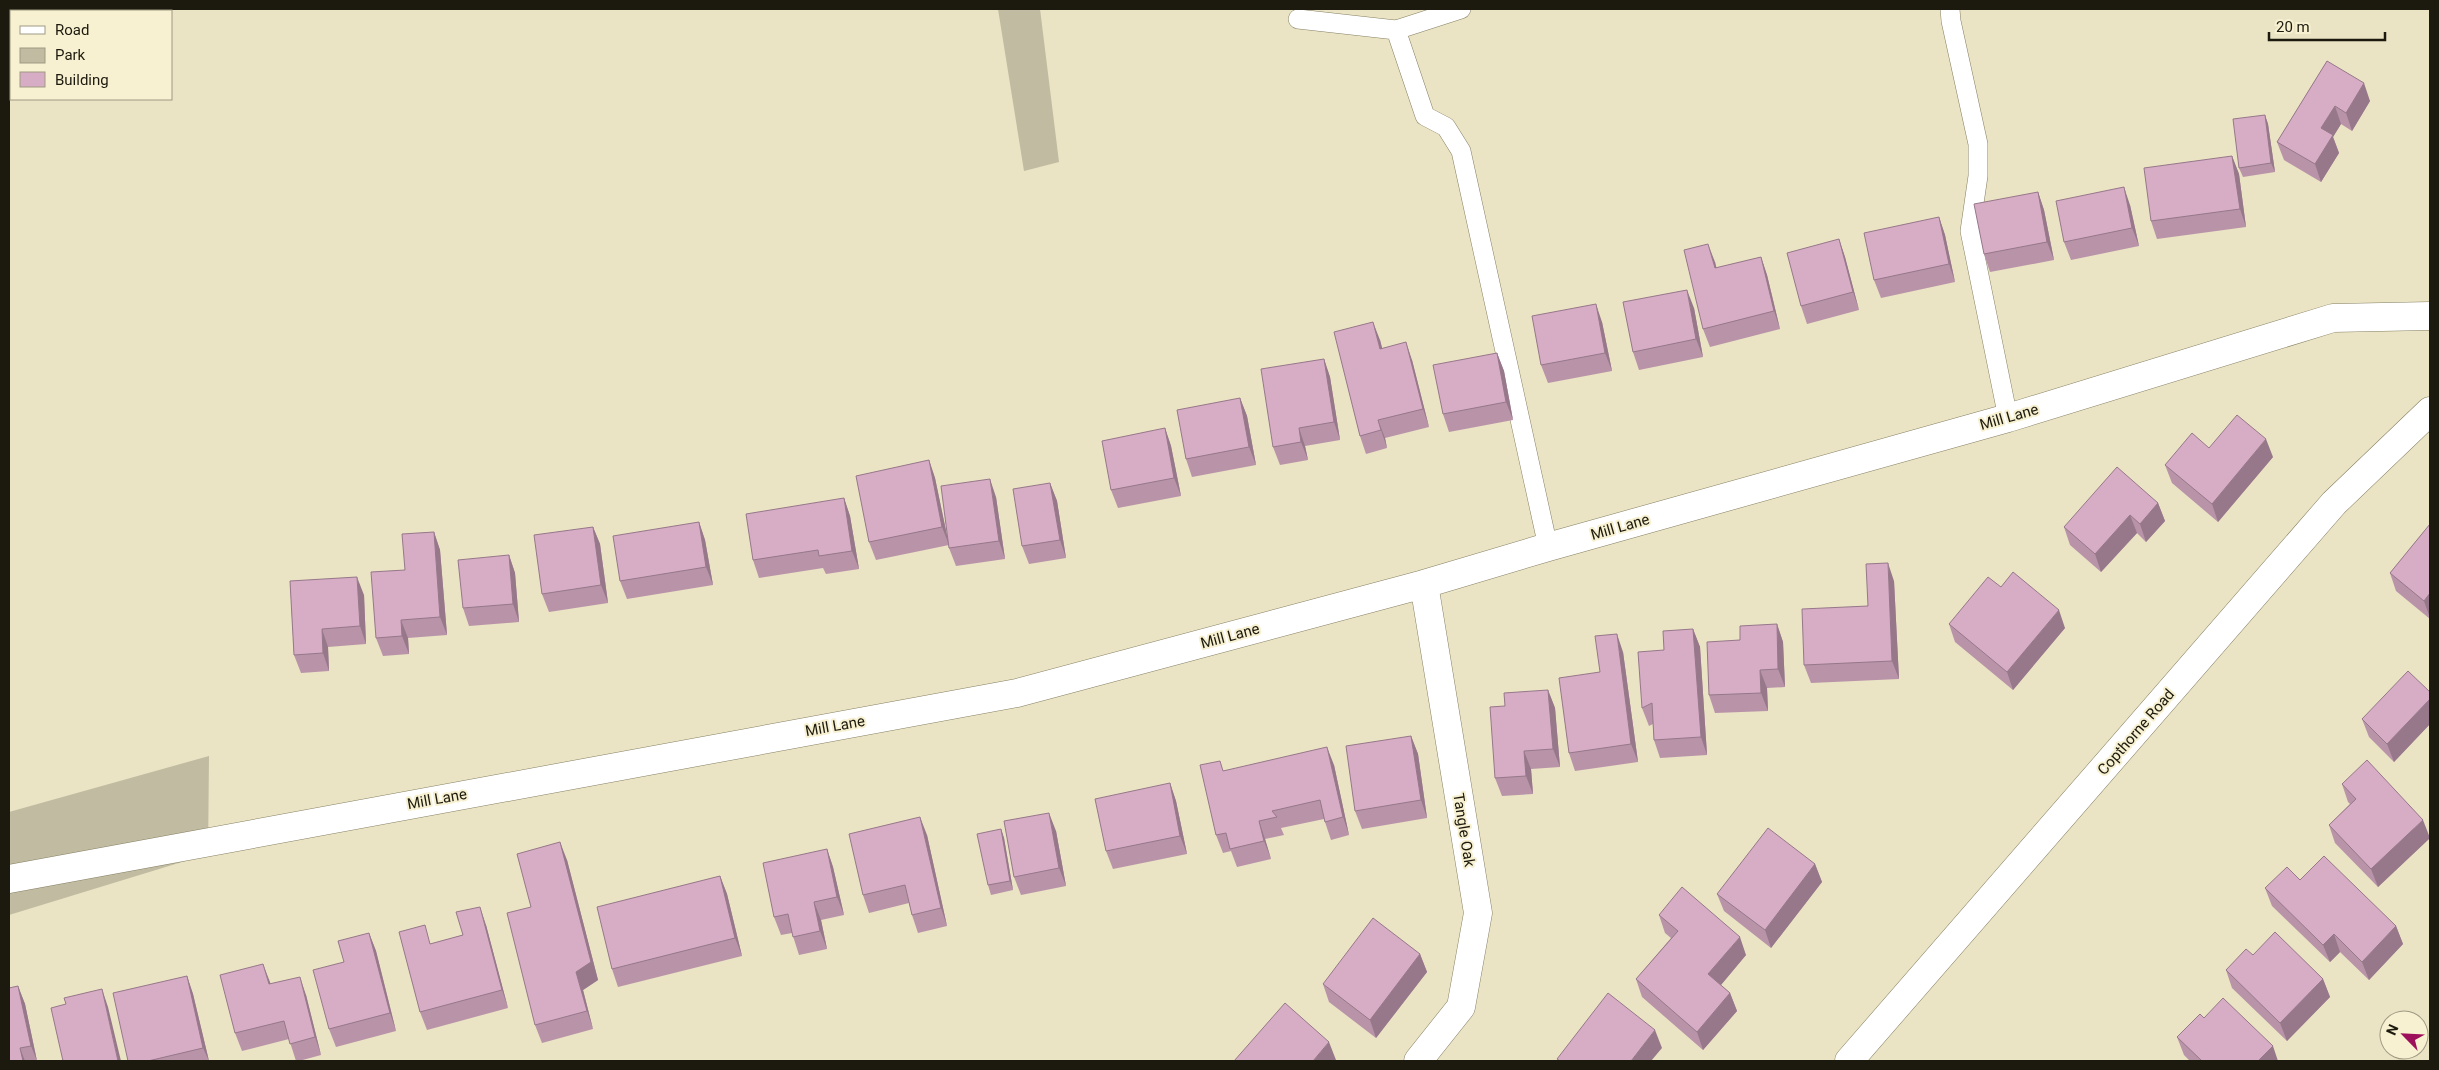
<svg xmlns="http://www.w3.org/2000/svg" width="2439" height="1070" viewBox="0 0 2439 1070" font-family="Roboto,sans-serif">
<rect width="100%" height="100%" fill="#eae3c4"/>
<path fill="#c0bba1" d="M998 9H1040L1059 162 1024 171Z
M209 756 208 854 9 915V812Z"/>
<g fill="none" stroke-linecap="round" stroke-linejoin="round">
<g stroke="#868064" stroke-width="20">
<path id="service" d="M1950 9 1951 21 1978 144V176L1970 231 2008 418
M1298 19 1396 30 1461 9
M1396 30 1425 116 1446 127 1461 151 1548 547"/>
</g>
<g stroke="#868064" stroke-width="29">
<path id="minor" d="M9 879 1017 693 1424 584 1548 547 2008 418 2333 318 2430 316
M1418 1061 1461 1007 1478 913 1424 584"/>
</g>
<g stroke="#868064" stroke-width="29">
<path id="trunk" d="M1849 1061 2334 503 2430 411"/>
</g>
<use href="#service" stroke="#fff" stroke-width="19"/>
<use href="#minor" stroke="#fff" stroke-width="28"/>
<use href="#trunk" stroke="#fff" stroke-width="28"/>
</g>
<path fill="#b994a9" d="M2327 61 2370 101 2352 131 2341 124 2333 137 2339 153 2321 182 2284 160 2277 142Z
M2265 115 2268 124 2275 172 2243 177 2239 168Z
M2232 156 2239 174 2246 227 2157 239 2151 221Z
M2038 192 2044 210 2054 260 1990 272 1984 254Z
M2130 205 2139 246 2071 260 2064 242Z
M1939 217 1945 235 1955 282 1881 298 1874 280Z
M1839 239 1845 257 1859 310 1807 324 1801 306Z
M1761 257 1767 275 1780 329 1710 347 1703 329 1715 262 1716 268Z
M1694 308 1703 357 1639 370 1633 352Z
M1602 322 1612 371 1548 383 1541 365Z
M1380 340 1382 348 1412 360 1429 427 1385 438 1387 448 1366 454 1360 436Z
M1497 353 1504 371 1513 420 1449 432 1443 414Z
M1324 359 1330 377 1340 440 1305 446 1308 460 1280 465 1273 447Z
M1240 398 1247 416 1256 465 1192 477 1186 459Z
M1165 428 1171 446 1181 496 1118 508 1111 490Z
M2209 448 2273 457 2218 522 2172 483 2165 465Z
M929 460 935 478 949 545 876 560 869 542Z
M1050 483 1057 501 1066 558 1029 564 1022 546Z
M996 497 1005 559 956 566 949 548Z
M844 498 850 516 859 569 826 574 823 568 759 578 753 560Z
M2158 503 2165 521 2146 542 2137 533 2101 572 2070 545 2064 527Z
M699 522 705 540 713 585 627 599 620 581Z
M2430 524V619L2396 591 2390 573Z
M593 527 600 544 608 603 549 612 542 594Z
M434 532 440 550 447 635 408 638 409 654 383 656 376 638 405 570Z
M509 555 515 573 519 622 469 626 463 608Z
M290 581 364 595 366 644 328 647 329 671 301 673 294 655Z
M1894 581 1899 679 1811 683 1804 665Z
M2001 587 2065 628 2013 690 1955 642 1949 624Z
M1777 624 1783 642 1785 687 1767 688 1768 711 1715 713 1709 695 1740 640Z
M1693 629 1700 647 1707 755 1660 758 1654 740 1653 724 1649 726 1642 708 1664 650Z
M1623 652 1638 762 1575 771 1569 753 1600 672Z
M1548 690 1555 708 1560 767 1531 769 1533 794 1502 796 1495 778 1505 706Z
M2430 692V724L2394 762 2369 737 2362 719Z
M1411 736 1418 754 1427 818 1362 829 1355 811Z
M1334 765 1349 835 1331 840 1324 819 1281 828 1284 835 1265 839 1271 859 1237 867 1231 851 1223 853 1216 835 1224 771Z
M1170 783 1176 801 1187 854 1113 869 1106 851Z
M2342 784 2430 838 2378 887 2335 843 2329 825 2350 804 2348 802Z
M1001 829 1004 838 1013 890 991 895 988 885Z
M1056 831 1066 886 1021 895 1014 877Z
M927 835 947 926 918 933 912 915 909 903 869 913 863 895Z
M827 849 833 867 844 915 821 920 827 949 799 955 792 933 781 935 774 917Z
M567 860 598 980 583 990 593 1029 542 1043 535 1025 531 907Z
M1815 864 1822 882 1771 948 1724 911 1717 894Z
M720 876 727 894 742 956 618 987 612 969Z
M2300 880 2396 926 2403 944 2369 980 2340 952 2330 962 2272 906 2265 888Z
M1659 915 1746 955 1721 985 1730 993 1737 1011 1703 1050 1642 997 1636 979 1671 938 1665 933Z
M486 925 508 1008 427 1030 420 1012 431 944 463 935Z
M369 933 376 951 396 1031 336 1047 329 1029 344 962Z
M1420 954 1427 972 1376 1038 1329 1002 1323 984Z
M2253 955 2323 979 2330 997 2287 1041 2232 988 2226 970Z
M187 976 193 994 209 1061H128Z
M270 984 306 995 321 1055 299 1061H296L289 1039 242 1051 235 1033Z
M18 986 25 1004 37 1061H9Z
M2204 1018 2278 1061H2188L2189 1060 2184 1055 2177 1037Z"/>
<path fill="#96788a" d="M2364 83 2370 101 2352 131 2346 113Z
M2335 106 2341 124 2333 137 2339 153 2321 182 2315 164 2321 128Z
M2265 115 2268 124 2275 172 2271 163Z
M2232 156 2239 174 2246 227 2240 209Z
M2124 187 2130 205 2139 246 2132 228Z
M2038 192 2044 210 2054 260 2047 242Z
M1939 217 1945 235 1955 282 1949 264Z
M1839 239 1845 257 1859 310 1853 292Z
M1708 244 1715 262 1721 286 1715 268Z
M1761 257 1767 275 1780 329 1774 311Z
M1687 290 1694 308 1703 357 1696 339Z
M1596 304 1602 322 1612 371 1605 353Z
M1373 322 1380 340 1387 367 1380 349Z
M1406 342 1412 360 1429 427 1423 409Z
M1497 353 1504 371 1513 420 1506 402Z
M1324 359 1330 377 1340 440 1334 422Z
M1240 398 1247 416 1256 465 1249 447Z
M1378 420 1385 438 1387 448 1381 430Z
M1165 428 1171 446 1181 496 1174 478Z
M1299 428 1305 446 1308 460 1301 442Z
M2266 439 2273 457 2218 522 2212 504Z
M929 460 935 478 949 545 942 527Z
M990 479 996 497 1005 559 999 541Z
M1050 483 1057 501 1066 558 1060 540Z
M844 498 850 516 859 569 852 551Z
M2158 503 2165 521 2146 542 2140 524Z
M2130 515 2137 533 2101 572 2095 554Z
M699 522 705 540 713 585 706 567Z
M593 527 600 544 608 603 601 585Z
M434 532 440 550 447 635 440 617Z
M509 555 515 573 519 622 513 604Z
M1888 563 1894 581 1899 679 1892 661Z
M357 577 364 595 366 644 360 626Z
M2430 593V618L2424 601Z
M2059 610 2065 628 2013 690 2007 672Z
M401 620 408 638 409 654 402 636Z
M1777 624 1783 642 1785 687 1778 669Z
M322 629 328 647 329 671 323 653Z
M1693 629 1700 647 1707 755 1701 737Z
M1617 634 1623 652 1638 762 1631 744Z
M1760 670 1767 688 1768 711 1761 693Z
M1548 690 1555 708 1560 767 1553 749Z
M2430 699V724L2394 762 2387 744Z
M1411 736 1418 754 1427 818 1421 800Z
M1327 747 1334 765 1349 835 1343 817Z
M1524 751 1531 769 1533 794 1526 776Z
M1170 783 1176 801 1187 854 1180 836Z
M1049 813 1056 831 1066 886 1059 868Z
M920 817 927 835 947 926 941 908Z
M2423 820 2430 838 2378 887 2371 869Z
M1259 821 1265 839 1271 859 1264 841Z
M1001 829 1004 838 1013 890 1010 881Z
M560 842 567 860 598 980 583 990 593 1029 587 1011 576 972Z
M827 849 833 867 844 915 837 897Z
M1815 864 1822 882 1771 948 1765 930Z
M720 876 727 894 742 956 735 938Z
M814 902 821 920 827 949 820 931Z
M480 907 486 925 508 1008 502 990Z
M2396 926 2403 944 2369 980 2362 962Z
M369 933 376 951 396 1031 390 1013Z
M2334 934 2340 952 2330 962 2323 945Z
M1740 937 1746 955 1715 992 1708 974Z
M1420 954 1427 972 1376 1038 1370 1020Z
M263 964 270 982 275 1002 269 984Z
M187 976 193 994 209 1061 203 1048Z
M300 977 306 995 321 1055 315 1037Z
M2323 979 2330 997 2287 1041 2280 1023Z
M18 986 25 1004 37 1061 31 1046Z
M102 989 108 1007 121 1061H118Z
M1730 993 1737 1011 1703 1050 1697 1032Z
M1655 1030 1662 1048 1651 1061H1631Z
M1329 1042 1336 1060 1335 1061H1313Z
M2273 1046 2278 1061H2258Z
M20 1048 25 1061H23Z"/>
<path fill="#d7acc5" stroke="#96788a" d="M2327 61 2364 83 2346 113 2335 106 2321 128 2333 135 2315 164 2277 142Z
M2265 115 2271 163 2239 168 2233 119Z
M2232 156 2240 209 2151 221 2144 168Z
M2124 187 2132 228 2064 242 2056 201Z
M2038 192 2047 242 1984 254 1974 204Z
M1939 217 1949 264 1874 280 1864 233Z
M1839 239 1853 292 1801 306 1787 253Z
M1708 244 1715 268 1761 257 1774 311 1703 329 1684 250Z
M1687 290 1696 339 1633 352 1623 302Z
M1596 304 1605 353 1541 365 1532 316Z
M1373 322 1380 349 1406 342 1423 409 1378 420 1381 430 1360 436 1334 332Z
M1497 353 1506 402 1443 414 1433 365Z
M1324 359 1334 422 1299 428 1301 442 1273 447 1261 369Z
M1240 398 1249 447 1186 459 1177 410Z
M2237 415 2266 439 2212 504 2165 465 2192 433 2209 448Z
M1165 428 1174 478 1111 490 1102 441Z
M929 460 942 527 869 542 856 476Z
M2117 467 2158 503 2140 524 2130 515 2095 554 2064 527Z
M990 479 999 541 949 548 941 486Z
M1050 483 1060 540 1022 546 1013 489Z
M844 498 852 551 819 556 818 550 753 560 746 514Z
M699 522 706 567 620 581 613 536Z
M2430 524V593L2424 601 2390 573Z
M593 527 601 585 542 594 534 535Z
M434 532 440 617 401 620 402 636 376 638 371 572 405 570 402 534Z
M509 555 513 604 463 608 458 560Z
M1888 563 1892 661 1804 665 1802 609 1868 606 1866 564Z
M2013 572 2059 610 2007 672 1949 624 1988 577 2001 587Z
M357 577 360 626 322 629 323 653 294 655 290 581Z
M1777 624 1778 669 1760 670 1761 693 1709 695 1707 642 1740 640V626Z
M1693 629 1701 737 1654 740 1652 703 1642 708 1638 652 1664 650 1663 631Z
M1617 634 1631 744 1569 753 1559 678 1600 672 1595 636Z
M2408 671 2430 692V699L2387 744 2362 719Z
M1548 690 1553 749 1524 751 1526 776 1495 778 1490 707 1505 706 1504 693Z
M1411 736 1421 800 1355 811 1346 746Z
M1327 747 1343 817 1325 822 1320 800 1272 811 1277 817 1259 821 1264 841 1230 849 1226 833 1216 835 1200 765 1220 761 1223 771Z
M2367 760 2423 820 2371 869 2329 825 2356 799 2342 784Z
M1170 783 1180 836 1106 851 1095 799Z
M1049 813 1059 868 1014 877 1004 821Z
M920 817 941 908 912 915 905 885 863 895 849 834Z
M1768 828 1815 864 1765 930 1717 894Z
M1001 829 1010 881 988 885 977 834Z
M560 842 591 962 576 972 587 1011 535 1025 507 913 531 907 517 854Z
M827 849 837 897 814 902 820 931 793 937 788 914 774 917 763 863Z
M2324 856 2396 926 2362 962 2334 934 2323 945 2265 888 2287 867 2300 880Z
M720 876 735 938 612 969 597 907Z
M1682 887 1740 937 1708 974 1730 993 1697 1032 1636 979 1678 931 1659 915Z
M480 907 502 990 420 1012 399 932 425 925 430 944 463 935 456 912Z
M1373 918 1420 954 1370 1020 1323 984Z
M2275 932 2323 979 2280 1023 2226 970 2246 949 2253 955Z
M369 933 390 1013 329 1029 313 970 344 962 338 941Z
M263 964 269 984 300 977 315 1037 290 1044 284 1021 235 1033 220 975Z
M187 976 203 1048 148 1061H128L113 993Z
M18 986 31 1046 20 1048 23 1061H9V988Z
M102 989 118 1061H63L51 1008 66 1004 64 998Z
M1608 993 1655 1030 1631 1061H1560L1557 1059Z
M2223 998 2273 1046 2258 1061H2202L2177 1037 2200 1014 2204 1018Z
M1285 1003 1329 1042 1313 1061H1234Z"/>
<g text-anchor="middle" stroke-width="4" stroke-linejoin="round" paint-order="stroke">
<g font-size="15" fill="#1c1a0e" stroke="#f7f0d1">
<text transform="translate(2009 417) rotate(-16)" y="5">Mill Lane</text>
<text transform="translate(1620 527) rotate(-16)" y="5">Mill Lane</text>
<text transform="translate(1230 636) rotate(-15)" y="5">Mill Lane</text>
<text transform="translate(835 726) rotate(-10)" y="5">Mill Lane</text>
<text transform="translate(2136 732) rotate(-49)" y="5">Copthorne Road</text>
<text transform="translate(437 799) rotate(-10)" y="5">Mill Lane</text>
<text transform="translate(1464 830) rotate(81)" y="5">Tangle Oak</text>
</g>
</g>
<rect width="2439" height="1070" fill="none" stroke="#1c1a0e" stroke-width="20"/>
<rect x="10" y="10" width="162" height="90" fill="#f7f0d1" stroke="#9f9a83"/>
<rect x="20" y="26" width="25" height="8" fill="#ffffff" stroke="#9f9a83"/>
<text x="55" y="35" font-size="15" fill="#1c1a0e">Road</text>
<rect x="20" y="48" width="25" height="15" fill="#c0bba1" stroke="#9f9a83"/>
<text x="55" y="60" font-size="15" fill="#1c1a0e">Park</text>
<rect x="20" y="72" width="25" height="15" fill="#d7acc5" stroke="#9f9a83"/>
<text x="55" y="85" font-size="15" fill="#1c1a0e">Building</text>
<g transform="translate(2404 1035) rotate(294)"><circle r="24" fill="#f7f0d1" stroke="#9f9a83"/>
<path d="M0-4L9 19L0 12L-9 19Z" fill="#9e0f5b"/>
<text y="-8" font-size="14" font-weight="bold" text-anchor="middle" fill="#1c1a0e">N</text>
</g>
<path d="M2269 32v8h116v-8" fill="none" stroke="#1c1a0e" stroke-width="2.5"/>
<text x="2276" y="32" font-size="15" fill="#1c1a0e" stroke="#f7f0d1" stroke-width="4" paint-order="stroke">20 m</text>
</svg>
